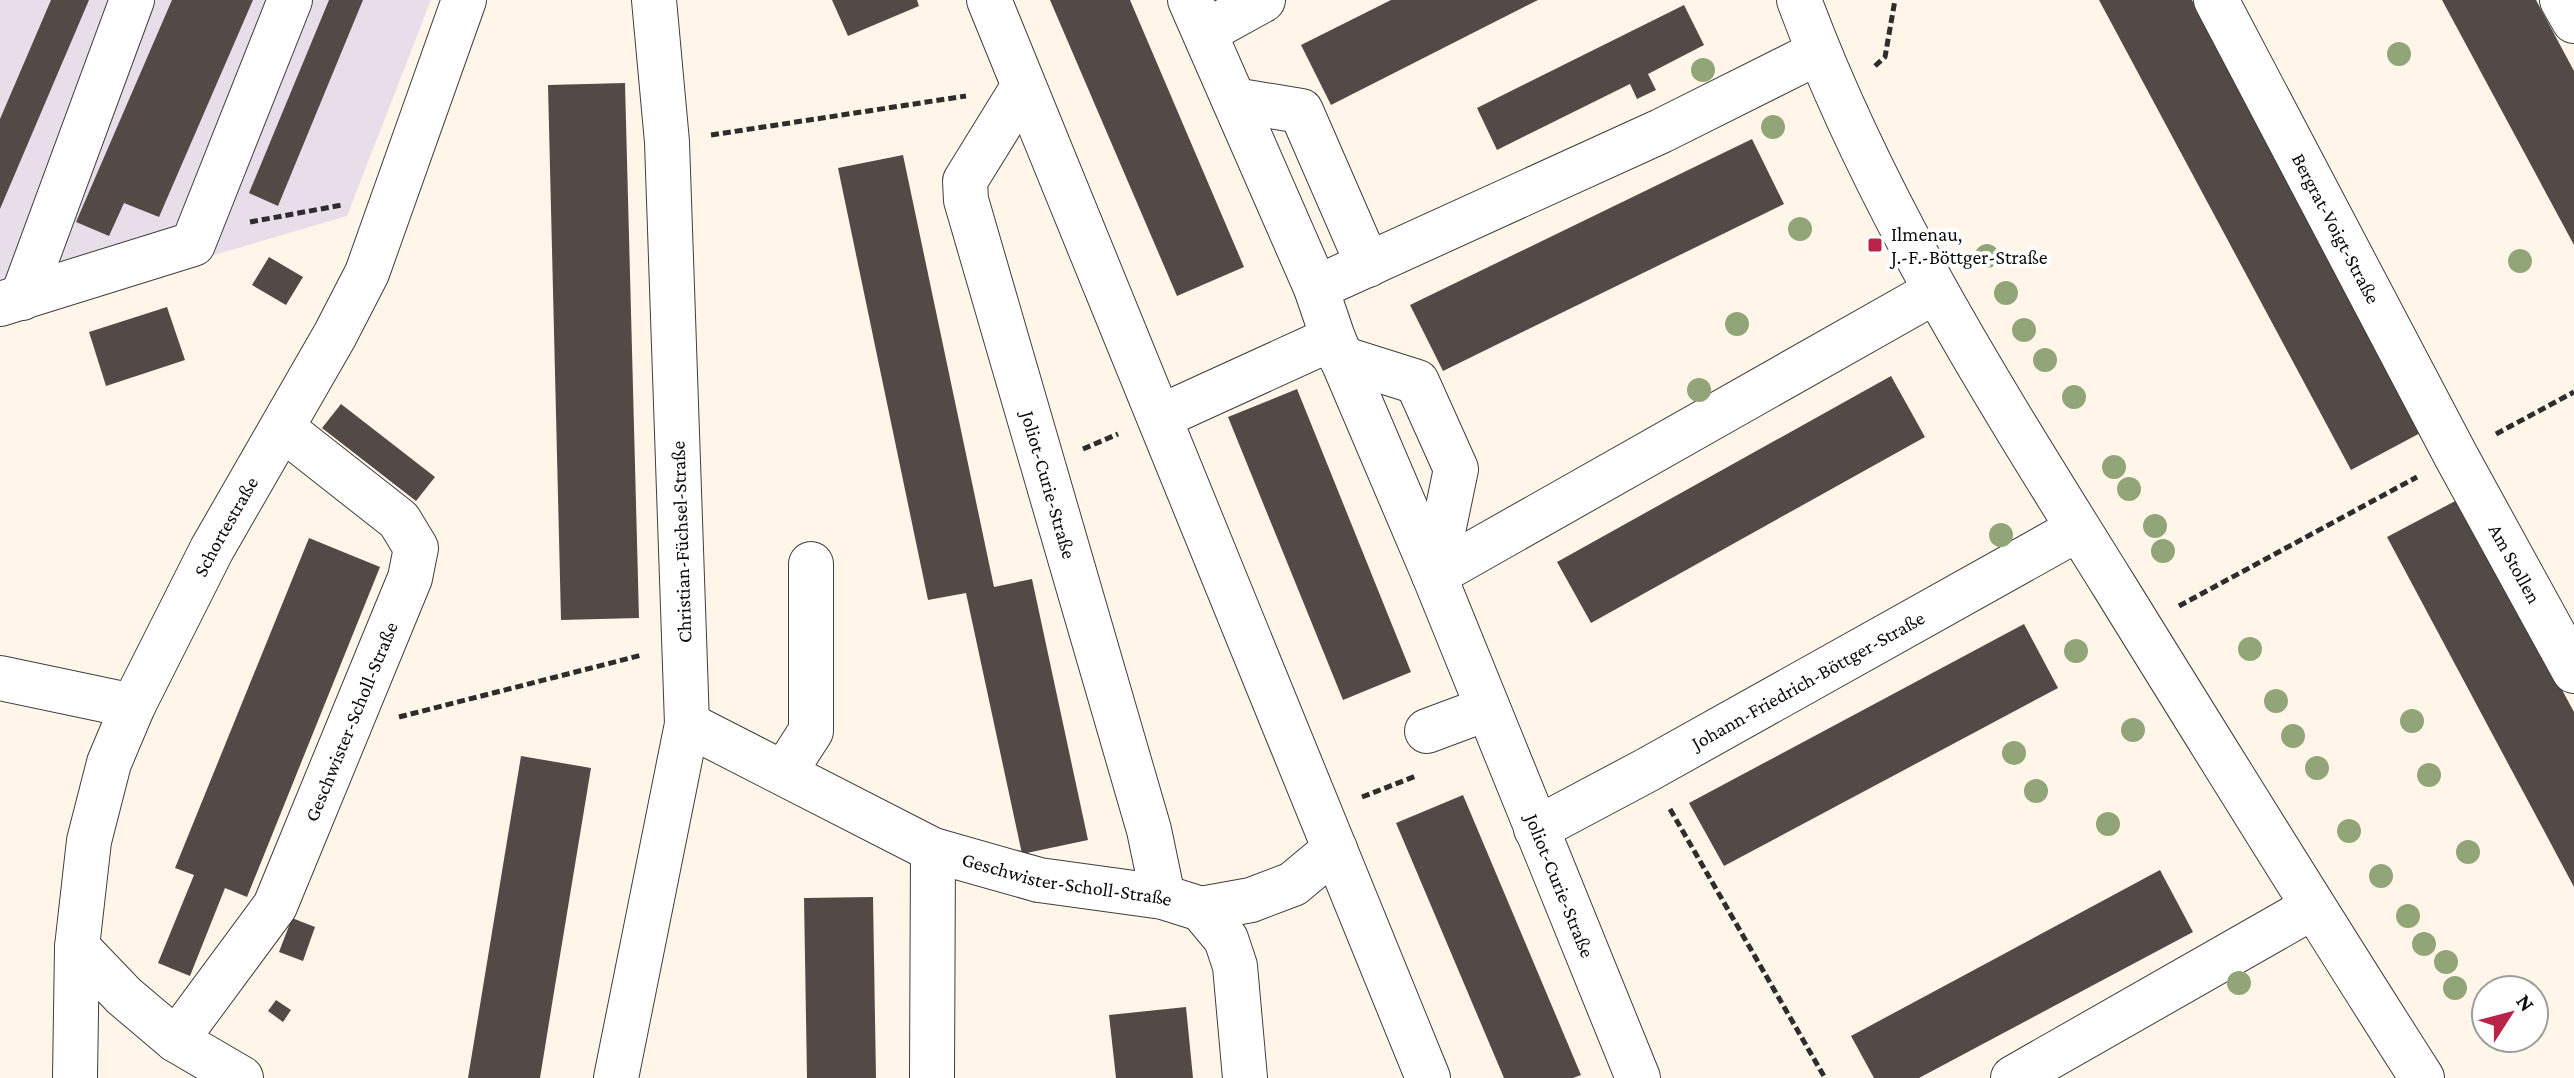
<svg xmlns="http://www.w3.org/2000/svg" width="2574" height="1078" viewBox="0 0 2574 1078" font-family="'Crimson Pro',serif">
<rect width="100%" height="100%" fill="#fff6e9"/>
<path fill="#e7deea" d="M0 0H431L347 216 0 318Z"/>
<path fill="#534a47" d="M51 0H89L0 209V119Z
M172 0H253L159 217 124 203 109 236 76 222Z
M329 0H363L278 206 249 193Z
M832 0H917L919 6 848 36Z
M1050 0H1130L1244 267 1177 296Z
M1391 0H1538L1331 105 1301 45Z
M2099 0H2192L2424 431 2351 470Z
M2442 0H2536L2574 71V245Z
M1684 5 1704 45 1648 74 1656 90 1637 99 1630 84 1497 150 1477 108Z
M625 83 639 618 561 620 548 85Z
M1752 139 1784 204 1443 371 1410 305Z
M903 155 994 587 1032 579 1088 840 1022 854 966 593 928 600 838 168Z
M269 257 303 277 286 305 252 285Z
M167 307 185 360 106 386 89 332Z
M1891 376 1925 437 1591 623 1557 562Z
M1297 389 1411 672 1343 700 1228 417Z
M341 404 435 477 416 501 322 428Z
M2459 499 2574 712V887L2387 537Z
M309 538 380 567 247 897 225 888 190 976 158 963 194 875 175 868Z
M2024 624 2058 688 1724 866 1689 803Z
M521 756 591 768 553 998 540 1078H468Z
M1463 795 1581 1075 1573 1078H1504L1396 823Z
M2160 870 2193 932 1919 1078H1874L1851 1036Z
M873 897 876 1078H807L804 898Z
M292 918 315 927 303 961 279 952Z
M276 1000 291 1010 283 1022 268 1011Z
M1186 1007 1193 1078H1116L1109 1015Z"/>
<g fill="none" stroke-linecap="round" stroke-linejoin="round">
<g stroke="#3e3e3e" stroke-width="46">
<g id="minor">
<path d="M989 0 1428 1078"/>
<path id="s1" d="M1190 0 1316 288 1333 338 1434 575 1638 1078"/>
<path d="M1799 0C1876 208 1996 396 2113 584 2215 749 2317 914 2422 1078"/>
<path id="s2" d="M2216 0 2456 456 2574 671"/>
<path d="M2562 0 2574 21"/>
<path d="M1205 32 1263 0"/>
<path id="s3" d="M1023 87 965 181 966 200 1149 830 1163 897"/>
<path d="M1234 100 1301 111 1368 265"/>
<path d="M1316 288 1661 131 1819 52"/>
<path d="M22 298 132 0"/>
<path d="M0 304 193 244 290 0"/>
<path d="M1341 358 1417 382 1456 469 1434 575"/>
<path d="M1160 417 1333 338"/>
<path d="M1434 575 1934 292"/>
<path d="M0 678 133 706"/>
<path id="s4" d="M687 724 933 850 1039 880 1163 897 1201 909 1226 939 1235 966 1245 1078"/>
<path d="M1427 731 1486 709"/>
<path d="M784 773 811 731V564"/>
<path id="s5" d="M1536 829 1647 770 2078 529"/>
<path d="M1201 909 1251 900 1293 884 1335 849"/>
<path d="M77 947 124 996 176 1040 241 1078"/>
<path id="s6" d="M176 1040 275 906 410 578 416 548 399 520 282 428"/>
<path id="s7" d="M75 1078 77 947 89 841 109 763 133 706 212 549 335 335 367 273 464 0"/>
<path d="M616 1078 687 724 667 142 654 0"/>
<path d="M932 1078 933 850"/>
<path d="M2013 1078 2313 907"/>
</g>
</g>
<path stroke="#2d2d2d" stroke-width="5" stroke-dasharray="8 4" stroke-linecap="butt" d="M1875 66 1885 57 1895 0
M711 135 966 96
M250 222 342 205
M2496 434 2574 392
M1083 449 1118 434
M2179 606 2417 477
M399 717 642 655
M1362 797 1416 776
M1670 809 1825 1078"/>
<use href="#minor" stroke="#fff" stroke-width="44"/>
</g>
<g fill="#92a578">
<circle cx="2399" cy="54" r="12"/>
<circle cx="1703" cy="70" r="12"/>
<circle cx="1773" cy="127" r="12"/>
<circle cx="1800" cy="229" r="12"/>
<circle cx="1987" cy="256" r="12"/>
<circle cx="2520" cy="261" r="12"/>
<circle cx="2006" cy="293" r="12"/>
<circle cx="1737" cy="324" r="12"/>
<circle cx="2024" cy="330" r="12"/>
<circle cx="2045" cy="360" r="12"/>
<circle cx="1699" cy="390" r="12"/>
<circle cx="2074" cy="397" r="12"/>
<circle cx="2114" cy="467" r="12"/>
<circle cx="2129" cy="489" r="12"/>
<circle cx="2155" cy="526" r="12"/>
<circle cx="2001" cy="535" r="12"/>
<circle cx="2163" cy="551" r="12"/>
<circle cx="2250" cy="649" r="12"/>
<circle cx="2076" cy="651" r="12"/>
<circle cx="2276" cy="701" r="12"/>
<circle cx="2412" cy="721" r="12"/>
<circle cx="2133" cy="730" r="12"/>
<circle cx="2293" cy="736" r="12"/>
<circle cx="2014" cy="753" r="12"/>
<circle cx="2317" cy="768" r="12"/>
<circle cx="2429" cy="775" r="12"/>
<circle cx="2036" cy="791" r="12"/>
<circle cx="2108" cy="824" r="12"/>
<circle cx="2349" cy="831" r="12"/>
<circle cx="2468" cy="852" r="12"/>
<circle cx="2381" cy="876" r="12"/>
<circle cx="2408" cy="916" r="12"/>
<circle cx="2424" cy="944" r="12"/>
<circle cx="2446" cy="962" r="12"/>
<circle cx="2239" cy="983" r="12"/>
<circle cx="2455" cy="988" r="12"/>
</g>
<rect fill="#ba2349" stroke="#fff" stroke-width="3" x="1867" y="237" width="16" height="16" rx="4"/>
<g text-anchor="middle" stroke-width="8" stroke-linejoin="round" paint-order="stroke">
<g font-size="20" fill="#0b0b0b" stroke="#fff">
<text dy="7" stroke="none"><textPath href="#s2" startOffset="258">Bergrat-Voigt-Straße</textPath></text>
<text dy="7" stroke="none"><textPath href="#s3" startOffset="426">Joliot-Curie-Straße</textPath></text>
<text dy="7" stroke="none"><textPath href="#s7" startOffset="582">Schortestraße</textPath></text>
<text transform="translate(681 542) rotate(-92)" y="7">Christian-Füchsel-Straße</text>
<text dy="7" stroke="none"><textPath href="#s2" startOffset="638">Am Stollen</textPath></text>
<text dy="7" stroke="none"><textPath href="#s5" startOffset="310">Johann-Friedrich-Böttger-Straße</textPath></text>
<text dy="7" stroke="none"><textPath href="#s6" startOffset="366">Geschwister-Scholl-Straße</textPath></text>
<text dy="7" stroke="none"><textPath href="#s4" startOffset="414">Geschwister-Scholl-Straße</textPath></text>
<text dy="7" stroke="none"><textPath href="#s1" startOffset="960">Joliot-Curie-Straße</textPath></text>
</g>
<g font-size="20" fill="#0b0b0b" stroke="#fff" text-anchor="start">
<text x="1891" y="241">Ilmenau,<tspan x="1891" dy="23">J.-F.-Böttger-Straße</tspan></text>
</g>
</g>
<g transform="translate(2510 1014) rotate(54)"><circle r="38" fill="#ffffff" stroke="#9d9d9d" stroke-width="2"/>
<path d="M0-6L14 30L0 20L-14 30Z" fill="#ba2349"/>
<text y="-12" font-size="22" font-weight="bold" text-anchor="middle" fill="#0b0b0b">N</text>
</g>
</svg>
